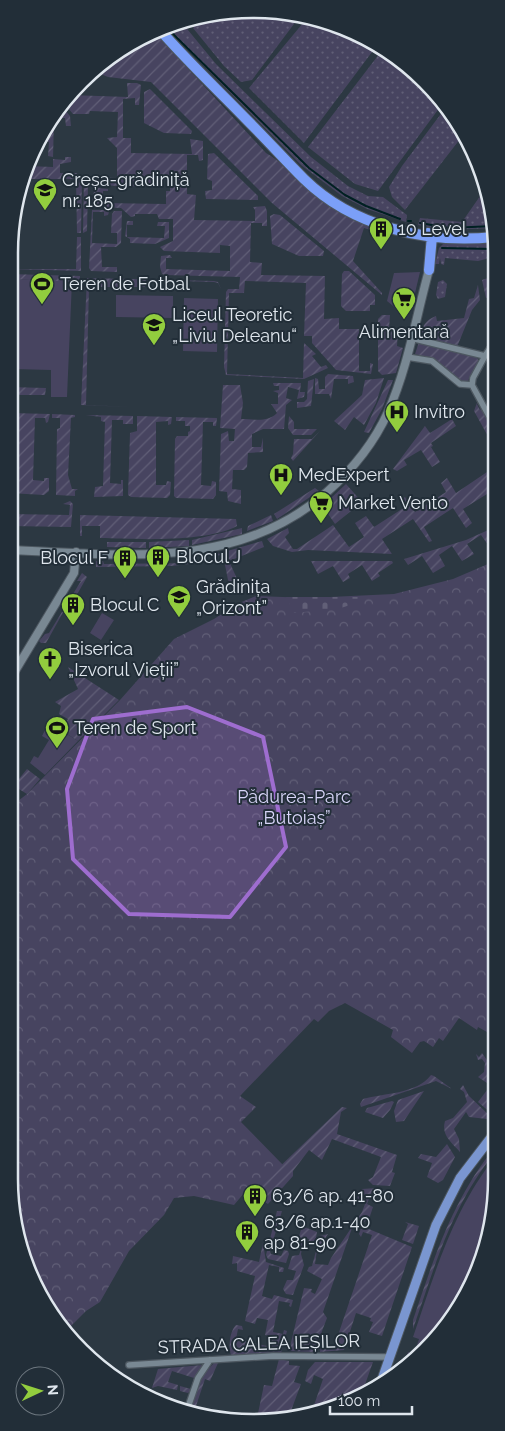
<svg xmlns="http://www.w3.org/2000/svg" width="505" height="1431" viewBox="0 0 505 1431" font-family="Raleway,sans-serif">
<defs>
<pattern id="grass-dots" width="8" height="8" patternUnits="userSpaceOnUse" patternTransform="scale(1.25)"><rect width="8" height="8" fill="#474460"/><path d="M2 2h.1M6 6h.1" fill="none" stroke="#615f77" stroke-width="1.8" stroke-linecap="round"/></pattern>
<pattern id="forest-crowns" width="20" height="18" patternUnits="userSpaceOnUse" patternTransform="scale(1.25)"><rect width="20" height="18" fill="#474460"/><path d="M2 6a3 3 0 1 1 6 0M12 15a3 3 0 1 1 6 0" fill="none" stroke="#615f77"/></pattern>
<pattern id="cemetery-stones" width="16" height="16" patternUnits="userSpaceOnUse" patternTransform="scale(1.25)"><rect width="16" height="16" fill="#474460"/><path d="M2 7V4a2 2 0 0 1 4 0v3zM10 15v-3a2 2 0 0 1 4 0v3z" fill="#615f77"/></pattern>
<pattern id="garden-furrows" width="10" height="10" patternUnits="userSpaceOnUse" patternTransform="scale(1.25)"><rect width="10" height="10" fill="#474460"/><path d="M-1 1l2-2M0 10L10 0M9 11l2-2" fill="none" stroke="#615f77"/></pattern>
</defs>
<rect width="100%" height="100%" fill="#2c3842"/>
<path fill="url(#grass-dots)" d="M220 11 300 16 252 80 241 82 224 66 193 28 201 18Z
M308 17H315L378 44 304 143 249 88Z
M183 24 216 64 311 157 348 186 368 196 383 197 407 215 406 222 367 209 342 196 301 165 167 29Z
M383 49 436 92 443 103 378 191 355 184 308 147Z
M446 107 464 134 405 210 392 197 389 187 402 166Z
M485 189 494 220V228L447 230 418 225 420 218 462 222Z
M494 243V257L478 261 445 258 444 265 441 264 440 258 439 264H435L439 248 443 244Z
M443 280 447 284 445 297 438 299 436 295 438 282Z"/>
<path fill="url(#forest-crowns)" d="M495 561 496 1037 478 1027 477 1030 459 1018 443 1041 439 1038 433 1047 424 1041 420 1042 412 1053 391 1037 393 1030 345 1003 329 1011 318 1022 314 1019 240 1096 256 1107 241 1122 283 1165 251 1194 245 1192 234 1205 194 1196 174 1198 164 1215 129 1251 100 1302 86 1311 65 1332 27 1272 9 1178V808L27 794 120 700 174 639 214 619 237 604 256 596 309 598 394 594 453 579Z"/>
<path fill="url(#cemetery-stones)" d="M286 597H358L359 602 341 608 294 613Z"/>
<path fill="#474460" d="M420 272 411 310H398L387 301 394 273Z
M9 279 72 281 67 397H51V370L13 369 15 329H9Z
M116 295 173 296V318L116 317Z
M184 298 218 299 217 352 183 351Z
M102 613 114 620 101 640 90 633Z
M47 726 56 732 59 729 78 741 45 775 30 763 34 756 38 758 49 740 42 736Z
M496 1156V1179L488 1241 455 1314 404 1366 408 1352 414 1354 419 1339 413 1337C435 1273 453 1209 496 1156Z"/>
<path fill="url(#garden-furrows)" d="M155 33 266 153C280 160 289 173 301 183 327 204 355 223 388 232L387 235 364 228 353 261 382 293V295L272 203 151 82 108 77 96 72 130 42Z
M127 83H137L141 85 139 105H135V98L123 99V138H131V153L192 154 190 139 203 141V160L199 161 198 155H187V194L196 195 194 220 255 221V210L253 207 265 206 267 211V226H262V223H251L250 262 262 263 261 275 325 276 324 319 339 318V329H359V371H370V363L373 364 371 374 336 370 312 343V336H304L306 283 245 281 244 293H229L227 374 303 378 304 343 316 354 312 356 321 367 326 365 328 368 304 379 226 375 224 367 226 292 228 289H239L240 277 165 275 162 274 160 267 161 256 170 255 172 258H166V269L230 271V246L220 245V253L164 251 160 247 173 241V219H159L157 214H135V216L131 217 121 208 96 207 92 203 94 191 97 188 108 189V191H103V203L166 204V191H170V180H159L158 185 156 187 88 185 87 231 83 233 84 177 117 178V148L107 138 117 137 118 112 90 111 89 114H73L62 101 69 95 128 97Z
M150 89 192 131 191 134 164 133 144 123V92Z
M60 104 70 116 71 126H66L65 118H54L53 159 65 160V157H71V162L60 164V173H76L82 178 81 233H77L76 179H22L28 166 53 167V157L48 156 49 142 41 141Z
M214 153 258 196V200L206 199 205 191 212 190V181L207 179 208 154Z
M92 210H107L109 212 108 215 104 216V212H93L92 243 117 244V233H111L112 214 114 211H122L121 243 116 247H101L102 267H117V272L91 271 89 268Z
M274 214 280 215 324 251 323 256H299L272 244 270 216Z
M127 221H133V225H127V237L164 238 165 226H157L158 222H169V238L155 244 130 243V239L125 236Z
M77 237H81V271L9 269H76Z
M344 271H349L375 295V305H370V311H346L341 306 342 274Z
M9 274 80 276V282L9 279Z
M494 276 492 278 494 296 486 298 482 280Z
M87 278 214 281 218 282 221 289 218 283 214 282 146 280 145 287H89L86 405 131 407 81 405Z
M478 285 480 300 472 310 457 347 419 337C422 327 425 320 436 316L437 321 464 318 469 299 474 298Z
M382 315H390L389 329 398 330 397 346 403 348 396 373 382 375 378 371V319Z
M419 342 477 357 479 363 467 382 463 383 432 359 415 354Z
M328 374 353 376 354 382 348 384V379H334L331 399 329 394H315V378L318 379 319 389H325V377Z
M384 378 376 403 364 425 354 417 345 430 334 421 362 395 365 380Z
M314 379 311 406 297 408V402H304L307 399 308 381Z
M388 380H393L382 409 369 433 364 432Z
M273 383H301L300 392H305L304 397 297 399 299 390 288 387 286 398 292 400 286 405 284 429H263L252 434V447H261L263 438V452L248 453 247 467 244 470H233L232 489 241 490V504L228 501 227 492 219 491 221 434 228 431 229 441H234L235 429 220 428 223 385H240L243 403 241 419C254 419 267 423 277 413L271 404H278V393L273 391 279 390V386H274Z
M9 387 46 388 45 395H9Z
M478 400 479 402 477 404 480 410 482 408 495 432V449L474 411Z
M11 413 50 414 48 422 46 423 45 418H35L33 480 44 481V478H49V491L44 495 9 493V430L15 427V418H11Z
M52 414 75 415V417L71 418 68 475 72 489H78L75 491V496L56 495 57 429 60 428V418H52Z
M86 415 133 416V424H123V420H112L110 483 121 484V480H123V496L94 497 95 487 103 486 105 422 101 421V417Z
M137 416 172 417 171 424 168 425V421L156 422V485H166L167 481 171 482 170 495 167 498 131 497 128 495 130 433 137 431Z
M289 416 294 422V429H317L311 435H293L288 428Z
M176 417 217 418 216 426H213V422H203L201 485 211 486 212 481 216 482V495L213 499 176 498 174 496 175 439 177 436H188V432L190 431V426H185V421H176Z
M452 419 456 426 431 443 433 446 431 447 440 462 432 467 421 450 404 460 407 465 397 471 393 469 425 426 430 433Z
M320 431 293 461 291 458 293 454 294 439H312Z
M490 470 495 489 463 509 472 523 466 528 453 508 424 527 432 541 429 542 413 519 382 539 392 554 308 550 292 552 273 546 267 539 288 528 289 533 285 537 293 549H297L333 525 349 547 364 537 355 523 366 516 374 527 405 507 401 500 405 497 415 512 446 492 441 483 447 478 456 493Z
M346 484 362 502 335 524 324 508 315 513Z
M315 488 319 491 277 519 274 514Z
M70 501 73 504 71 527 9 526V514L69 515 70 505 63 504Z
M80 515 236 519 237 526C205 543 136 539 100 538V526H82V536H80Z
M271 515 273 521 247 531 248 526Z
M495 527V547L491 549 481 535 467 544 474 554 462 561 452 546 439 555 445 566 433 573 422 556 408 565 404 559 466 540Z
M242 528V534L192 545V540Z
M189 540V546L149 548V542Z
M262 541 264 547 229 561 239 583 234 590 228 580 223 555 210 556Z
M107 542H146V548L107 547Z
M96 561H103L104 564 199 563 171 566 96 567Z
M311 561H392L393 563 378 573 380 576 372 581 362 565 348 574 350 578 343 582 333 566 318 574Z
M82 573 87 577 75 598 70 600 46 643H41L39 641 45 634 49 633 81 581H77Z
M68 667 119 700 78 741 61 730 68 719 59 714 61 706 55 702 78 689Z
M27 769 40 779 27 794 9 783 14 785Z
M482 1053 496 1073V1104L491 1110 494 1112 492 1114 478 1102 494 1081 490 1080 487 1083 478 1077 484 1072 485 1063 482 1059 478 1060 476 1054 479 1057Z
M431 1075 434 1076 452 1089 436 1081 361 1107 360 1104 363 1099C384 1093 417 1094 431 1075Z
M463 1085 469 1096 490 1116 487 1119 469 1117 466 1112 454 1129 459 1139 460 1152C451 1142 441 1135 445 1121L453 1118 467 1102 464 1092 460 1089Z
M424 1091 404 1121 396 1122 394 1111 398 1100Z
M392 1101 394 1102 390 1110 383 1118 365 1112 367 1108Z
M342 1107 347 1108 341 1112 337 1134 397 1155 392 1172 395 1173 390 1186 373 1185 368 1180 373 1177 381 1157 332 1139 322 1160 309 1150 293 1171V1176L268 1204 251 1194Z
M447 1144 455 1157 443 1180 438 1183 427 1177 432 1163 418 1158 421 1154 436 1157Z
M496 1146V1151C451 1207 436 1263 413 1329V1320C434 1258 453 1198 496 1146Z
M377 1188 385 1191 382 1199V1194L372 1191 367 1204 373 1207 370 1216 357 1229 352 1228 323 1312 327 1318 314 1352 289 1351 304 1288 312 1289 311 1292 315 1294 322 1279 307 1271 309 1267 312 1266 320 1236 328 1234 317 1250 315 1264 328 1265 331 1258 362 1212 365 1204 357 1199 362 1189Z
M277 1211H282L270 1251 271 1254 281 1256 284 1250 288 1251 289 1254 286 1263 268 1259 266 1255Z
M405 1222 419 1226 413 1244 402 1240 408 1224Z
M302 1226 317 1232 315 1244 308 1243 309 1239 305 1238 303 1241 298 1240Z
M364 1227 412 1247 382 1336 369 1332 373 1322 370 1321 371 1318 356 1313 344 1350 320 1352 322 1339H326L324 1344 334 1347 372 1235 363 1232 361 1237 359 1234 361 1228Z
M297 1241 303 1242 301 1254 304 1265 293 1295 286 1294 283 1289 287 1280H293L296 1271 288 1269 292 1256 299 1255 302 1246 298 1245Z
M263 1243 266 1262 284 1268 283 1272H279V1267L269 1265 262 1296 272 1299 274 1295 293 1300 291 1307 289 1306 290 1303 279 1301 273 1332 283 1334 284 1330 287 1331 281 1353 231 1355C228 1346 230 1331 236 1325L242 1326 243 1330 238 1329 236 1339 267 1346 269 1336 265 1335 268 1320 257 1318 255 1324 245 1321 255 1276 237 1271V1263L232 1264 233 1256 259 1262Z
M267 1359 218 1363 210 1381 205 1379 194 1412 190 1411 200 1378 214 1363Z
M279 1359 289 1361V1365L300 1366 294 1382 301 1384 289 1416 257 1418 264 1385 272 1386Z
M315 1362H373L362 1393 311 1414 323 1379 314 1375 311 1384 305 1381 308 1370Z
M202 1365 191 1391 188 1393 180 1391V1386L191 1389 194 1378 172 1371 168 1382 178 1385 177 1390 158 1386 152 1388 158 1369Z"/>
<g fill="none" stroke-linecap="round" stroke-linejoin="round">
<path stroke="#002022" stroke-width="2" d="M168 29 309 168 345 195 366 206 400 219
M408 221H411
M420 223 449 228 494 226
M442 248 494 249"/>
<g stroke="#4d5760" stroke-width="8">
<path id="street" d="M411 338 485 356 494 342
M485 356 473 378 472 385 495 427
M407 357 432 361 460 384 472 385
M129 1365 273 1356 389 1357
M187 1410 198 1378 210 1360"/>
</g>
<g stroke="#4d5760" stroke-width="10">
<path id="secondary" d="M9 550C120 554 236 572 327 492 352 470 374 443 388 412 408 367 416 317 429 270
M9 681 74 573 76 552"/>
</g>
<g stroke="#4d5760" stroke-width="11">
<path id="primary" d="M380 1385 436 1225 460 1178 496 1131"/>
</g>
<g stroke="#4d5760" stroke-width="12">
<path id="highway" d="M161 31C189 63 219 91 248 121 267 140 285 160 304 179 353 227 427 244 494 237
M428 233 432 236 429 270"/>
</g>
<use href="#street" stroke="#798893" stroke-width="5.5"/>
<use href="#secondary" stroke="#798893" stroke-width="8"/>
<use href="#primary" stroke="#7a96d0" stroke-width="9"/>
<use href="#highway" stroke="#7b9ff8" stroke-width="10"/>
</g>
<path fill="#9e6dcf" fill-opacity="0.2" stroke="#9e6dcf" stroke-width="4" stroke-linejoin="round" d="M187 707 263 737 286 847 230 917 129 914 73 859 67 789 93 719Z"/>
<defs>
<g id="school-pin" transform="scale(1.25)"><path d="M0 17L-7.5 6A9.5 9.5 0 1 1 7.5 6Z" fill="#92cd3e" stroke="#222e38"/><path d="M0-5L7-2L0 1L-7-2ZM-4 1L0 2.5L4 1V4Q0 6-4 4Z" fill="#111"/></g>
<g id="building-pin" transform="scale(1.25)"><path d="M0 17L-7.5 6A9.5 9.5 0 1 1 7.5 6Z" fill="#92cd3e" stroke="#222e38"/><path d="M-4-6H4V6H1V3H-1V6H-4ZM-2.5-4.3h1.7v1.8h-1.7ZM.8-4.3h1.7v1.8H.8ZM-2.5-1h1.7V.8h-1.7ZM.8-1h1.7V.8H.8Z" fill="#111"/></g>
<g id="stadium-pin" transform="scale(1.25)"><path d="M0 17L-7.5 6A9.5 9.5 0 1 1 7.5 6Z" fill="#92cd3e" stroke="#222e38"/><path d="M0-5a6.5 5 0 1 0 0 10a6.5 5 0 1 0 0-10ZM-3.5-1.8h7v3.6h-7Z" fill="#111"/></g>
<g id="supermarket-pin" transform="scale(1.25)"><path d="M0 17L-7.5 6A9.5 9.5 0 1 1 7.5 6Z" fill="#92cd3e" stroke="#222e38"/><path d="M-6-5.5h2.5l.6 2H6L4.5 2H-2.5L-4.4-4H-6ZM-1.5 3.2a1.3 1.3 0 1 0 .1 0ZM3 3.2a1.3 1.3 0 1 0 .1 0Z" fill="#111"/></g>
<g id="hospital-pin" transform="scale(1.25)"><path d="M0 17L-7.5 6A9.5 9.5 0 1 1 7.5 6Z" fill="#92cd3e" stroke="#222e38"/><path d="M-5-5h3v3.5h4V-5h3V5h-3V1.5h-4V5h-3Z" fill="#111"/></g>
<g id="church-pin" transform="scale(1.25)"><path d="M0 17L-7.5 6A9.5 9.5 0 1 1 7.5 6Z" fill="#92cd3e" stroke="#222e38"/><path d="M-1.2-6h2.4v3.5h3.3v2.4h-3.3V6h-2.4V-.1h-3.3v-2.4h3.3Z" fill="#111"/></g>
</defs>
<g fill-rule="evenodd">
<use href="#school-pin" x="45" y="190"/>
<use href="#building-pin" x="381" y="229"/>
<use href="#stadium-pin" x="42" y="284"/>
<use href="#supermarket-pin" x="404" y="299"/>
<use href="#school-pin" x="154" y="325"/>
<use href="#hospital-pin" x="397" y="412"/>
<use href="#hospital-pin" x="281" y="475"/>
<use href="#supermarket-pin" x="321" y="503"/>
<use href="#building-pin" x="158" y="557"/>
<use href="#building-pin" x="125" y="558"/>
<use href="#school-pin" x="179" y="597"/>
<use href="#building-pin" x="73" y="605"/>
<use href="#church-pin" x="50" y="659"/>
<use href="#stadium-pin" x="57" y="728"/>
<use href="#building-pin" x="255" y="1196"/>
<use href="#building-pin" x="247" y="1232"/>
</g>
<g text-anchor="middle" stroke-width="4" stroke-linejoin="round" paint-order="stroke">
<g font-size="18" fill="#dfe6ed" stroke="#222e38" text-anchor="start">
<text x="62" y="186">Creșa-grădiniță<tspan x="62" dy="21">nr. 185</tspan></text>
<text x="398" y="235">10 Level</text>
<text x="60" y="290">Teren de Fotbal</text>
<text x="172" y="321">Liceul Teoretic<tspan x="172" dy="21">„Liviu Deleanu“</tspan></text>
<text x="404" y="338" text-anchor="middle">Alimentară</text>
<text x="414" y="418">Invitro</text>
<text x="298" y="481">MedExpert</text>
<text x="338" y="509">Market Vento</text>
<text x="176" y="563">Blocul J</text>
<text x="108" y="564" text-anchor="end">Blocul F</text>
<text x="196" y="593">Grădinița<tspan x="196" dy="21">„Orizont”</tspan></text>
<text x="90" y="611">Blocul C</text>
<text x="68" y="655">Biserica<tspan x="68" dy="21">„Izvorul Vieții”</tspan></text>
<text x="74" y="734">Teren de Sport</text>
<text x="272" y="1202">63/6 ap. 41-80</text>
<text x="264" y="1228">63/6 ap.1-40<tspan x="264" dy="21">ap 81-90</tspan></text>
</g>
<g font-size="18" fill="#d8d5f8" stroke="#222e38">
<text x="294" y="803">Pădurea-Parc<tspan x="294" dy="21">„Butoiaș”</tspan></text>
</g>
<g font-size="18" fill="#dfe6ed" stroke="#222e38">
<text transform="translate(259 1344) rotate(-2)" y="6">STRADA CALEA IEȘILOR</text>
</g>
</g>
<path d="M0 0H505V1431H0ZM253 18H253A235 235 0 0 1 488 253V1179A235 235 0 0 1 253 1414H253A235 235 0 0 1 18 1179V253A235 235 0 0 1 253 18Z" fill="#222e38" fill-rule="evenodd"/>
<path fill="none" stroke="#dfe6ed" stroke-width="2.5" d="M253 18H253A235 235 0 0 1 488 253V1179A235 235 0 0 1 253 1414H253A235 235 0 0 1 18 1179V253A235 235 0 0 1 253 18Z"/>
<g transform="translate(40 1391) rotate(86)"><circle r="24" fill="#222e38" stroke="#6e7880"/>
<path d="M0-4L9 19L0 12L-9 19Z" fill="#92cd3e"/>
<text y="-8" font-size="14" font-weight="bold" text-anchor="middle" fill="#dfe6ed">N</text>
</g>
<path d="M330 1406v8h82v-8" fill="none" stroke="#dfe6ed" stroke-width="2.5"/>
<text x="338" y="1406" font-size="15" fill="#dfe6ed" stroke="#222e38" stroke-width="4" paint-order="stroke">100 m</text>
</svg>
